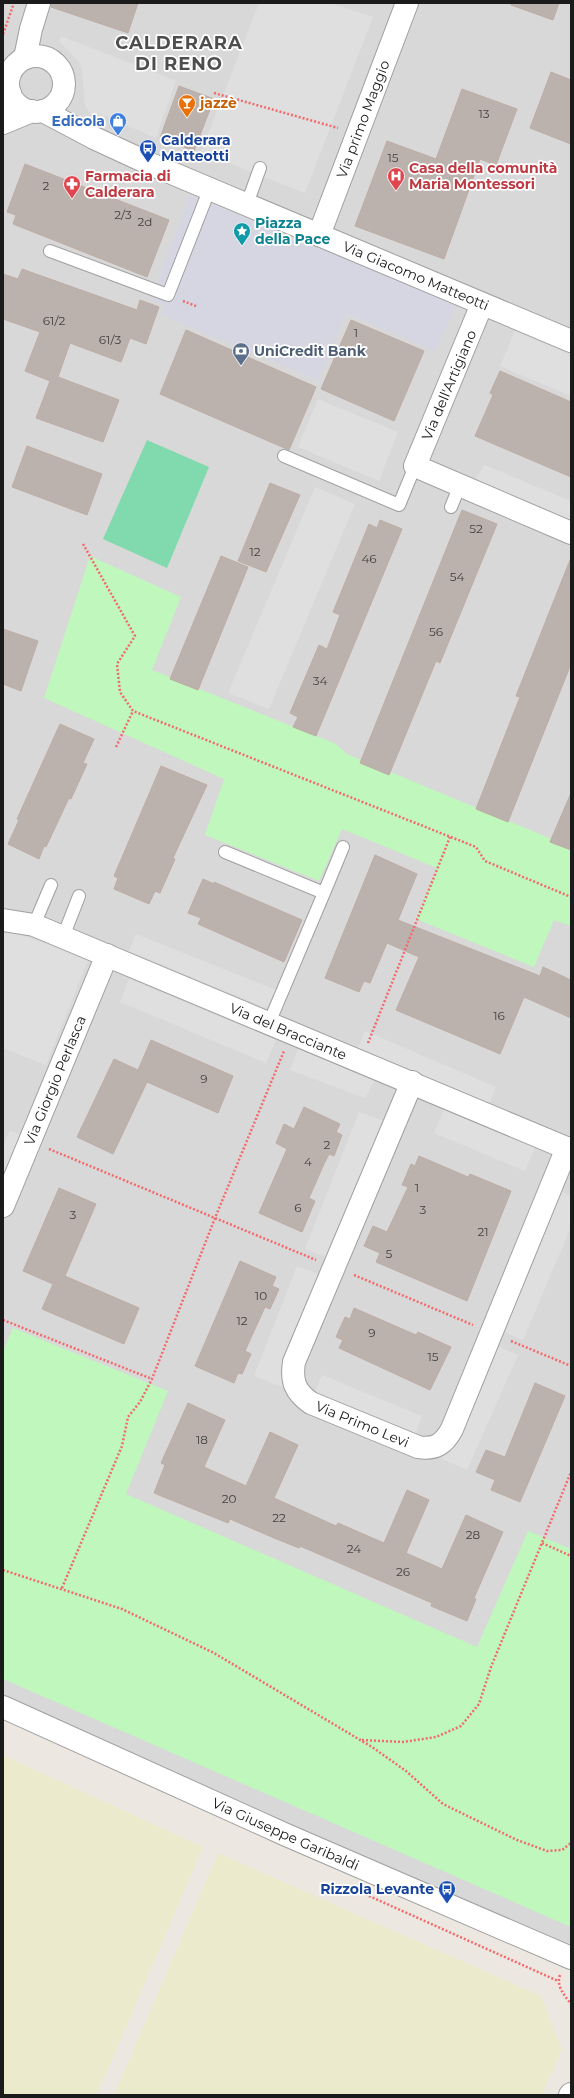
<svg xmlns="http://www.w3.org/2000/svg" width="574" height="2098" viewBox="0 0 574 2098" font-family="Montserrat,sans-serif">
<rect width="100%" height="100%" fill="#ece7e0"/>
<path fill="#d9d8d8" d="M3 3H571V1951L3 1711Z"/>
<path fill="#ebeacc" d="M3 1755 203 1847 97 2095H3Z
M218 1853 541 1996 562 2050 542 2095H114Z"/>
<path fill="#bff7bd" d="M90 556 181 597 152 670 336 744 347 754 571 847V926L554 920 534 967 416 919 437 868 342 829 319 881 205 835 224 779 44 698Z
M13 1328 168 1391 126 1494 477 1647 528 1531 571 1549V1927L3 1679V1351Z"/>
<path fill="#80daad" d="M147 440 209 467 167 568 103 539Z"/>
<path fill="#dfdfdf" d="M259 3H330L373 17 305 193 201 152Z
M61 36 176 81 156 138 99 114H91L85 106 82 70 78 61 59 41Z
M515 331 571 355V396L500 366Z
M318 399 398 432 379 481 298 447Z
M485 465 571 501V523L473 482Z
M315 487 355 504 269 709 228 693Z
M3 932 14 933 89 958 46 1065 3 1048Z
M136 934 276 990 266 1008 129 951Z
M129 979 276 1040 266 1063 120 1002Z
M365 1031 496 1087 489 1104 358 1048Z
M298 1049 375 1080 365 1098 290 1070Z
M444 1109 535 1147 525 1171 434 1133Z
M359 1112 384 1121 329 1258 305 1249Z
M10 1130 25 1137 3 1189V1146Z
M558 1190 571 1196V1227L523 1340 498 1329Z
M297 1266 325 1276 282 1387 254 1376Z
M493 1344 518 1355 467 1470 442 1459Z
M322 1375 422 1416 414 1438 313 1396Z"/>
<path fill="#d5d6e2" d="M190 195 456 304 435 351 346 313 318 380 161 315 164 305 151 300Z"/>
<path fill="#bcb2ad" stroke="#bdaca4" d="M51 3H138L128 33 51 7Z
M511 3H559L553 20 511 5Z
M551 72 571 80V144L530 128Z
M179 86 214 99 194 151 160 138Z
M462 89 517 109 496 165 480 159 444 259 355 226 387 141 436 159Z
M25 164 169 220 147 277 13 224 16 215 7 212Z
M22 269 137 310 140 300 159 307 146 344 130 338 121 362 70 343 58 377 119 400 103 442 36 418 50 381 25 371 40 332 3 319V274L18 279Z
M351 320 424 351 394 421 321 389Z
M186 330 316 387 289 450 160 394Z
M500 371 571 402V477L475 436 493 395 490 393Z
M27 446 102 474 87 515 12 487Z
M270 483 300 495 266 572 238 561Z
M462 510 497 524 440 663 436 661 389 775 360 763Z
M380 520 402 529 316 736 293 727 298 717 290 713 319 645 327 649 340 615 333 612 369 524 377 528Z
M221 556 248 567 198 690 170 679Z
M570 560 571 664 508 822 476 809 520 697 516 696Z
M3 629 38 641 21 691 3 684Z
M60 724 94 739 83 763 87 764 71 799 69 798 46 847 44 846 39 859 8 844 19 820 17 819Z
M161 766 207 785 173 858 175 859 160 893 155 891 149 904 114 889 118 878 114 876Z
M571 793V850L550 842Z
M375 855 417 874 398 920 540 976 543 967 571 980V1018L524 997 500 1054 396 1010 419 957 387 943 370 983 364 981 359 992 325 978Z
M203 879 214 884V882L302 920 284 962 198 924 201 918 188 913Z
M151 1040 233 1076 218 1113 147 1082 113 1154 77 1137 114 1059 138 1070Z
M304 1107 340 1124 336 1132 342 1135 334 1156 329 1154 324 1164 309 1198 315 1201 302 1232 259 1213 287 1149 276 1143 284 1124 294 1129Z
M419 1156 468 1177 470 1174 511 1191 467 1301 376 1262 380 1253 364 1246 373 1226 387 1232 408 1187 402 1185 411 1164 415 1166Z
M59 1188 96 1204 65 1276 139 1308 124 1344 42 1309 53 1284 23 1271Z
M240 1261 276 1277 272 1286 279 1289 270 1309 265 1307 245 1351 251 1354 242 1374 238 1373 234 1383 195 1366Z
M354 1308 416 1335 418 1332 451 1347 430 1390 339 1348 343 1340 336 1337 345 1317 350 1319Z
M535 1383 565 1396 520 1502 491 1490 495 1480 476 1472 486 1450 505 1457Z
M188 1403 225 1420 204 1467 246 1486 270 1432 298 1445 274 1498 336 1526 338 1523 384 1543 407 1490 429 1500 406 1553 442 1569 466 1515 503 1532 474 1598 476 1599 467 1621 431 1606 432 1603 300 1546 299 1548 274 1538 230 1519 228 1523 154 1493 165 1465 161 1463Z"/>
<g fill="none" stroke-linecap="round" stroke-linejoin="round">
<g stroke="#9f9f9f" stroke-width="14">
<path id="service" d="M247 204 260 168
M50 251 168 295 210 188
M284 456 399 505 415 466
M451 507 460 485
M225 852 324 893 269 1023
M324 893 343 847
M34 925 51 885
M63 937 79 896"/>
</g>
<g stroke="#9f9f9f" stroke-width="24">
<g id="minor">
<circle cx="36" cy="84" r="28"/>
<path d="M25 58 31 29 39 3"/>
<path id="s1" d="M43 111 94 138 148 163 571 341"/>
<path id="s2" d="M319 235 407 3"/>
<path d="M482 304 415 466 571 533"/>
<path id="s3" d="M3 920 34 925 571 1150"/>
<path id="s4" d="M412 1082 294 1362C291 1381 295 1392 311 1403L418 1447C435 1450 444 1444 452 1429L567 1148"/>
<path id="s5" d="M3 1206 107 955"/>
<path d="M570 2095 571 2094"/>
</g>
</g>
<g stroke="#9f9f9f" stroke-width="24">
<g id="tertiary">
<path d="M3 111 10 93"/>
<path d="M3 123 32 111"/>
<path id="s6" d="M3 1707 284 1834 571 1958"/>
</g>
</g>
<path stroke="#f4696b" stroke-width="2.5" stroke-dasharray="2 2" stroke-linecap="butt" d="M3 34 14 3
M214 93 338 128
M183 301 196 306
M83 544 135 636 117 664 120 692 133 711 476 847 485 861 571 897
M116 747 133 711
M368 1043 450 837
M49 1149 316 1260
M354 1275 473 1325
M3 1320 152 1379
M511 1341 571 1366
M542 1543 571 1556
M3 1570 122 1609 214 1653 372 1747 406 1771 443 1804 517 1840 547 1851 562 1850 571 1843
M62 1588 122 1446 128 1417 140 1402 152 1379 215 1218 284 1051
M362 1740 403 1742 436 1737 461 1726 479 1704 491 1667 571 1472
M358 1891 558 1981
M560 1975C556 1986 564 1995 571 2004"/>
<use href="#service" stroke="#fff" stroke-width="12"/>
<use href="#minor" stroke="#fff" stroke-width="22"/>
<use href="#tertiary" stroke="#fff" stroke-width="22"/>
</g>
<defs>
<g id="bar-pin" transform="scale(0.9)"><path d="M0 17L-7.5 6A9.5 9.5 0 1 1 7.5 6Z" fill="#e8710a" stroke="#fff"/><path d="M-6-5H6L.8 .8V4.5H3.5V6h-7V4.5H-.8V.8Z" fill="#fff"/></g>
<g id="shop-pin" transform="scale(0.9)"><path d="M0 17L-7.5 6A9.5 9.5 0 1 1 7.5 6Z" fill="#3f7fe0" stroke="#fff"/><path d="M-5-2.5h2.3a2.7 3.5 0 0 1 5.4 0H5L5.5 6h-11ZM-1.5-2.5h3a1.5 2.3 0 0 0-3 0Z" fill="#fff"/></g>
<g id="bus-pin" transform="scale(0.9)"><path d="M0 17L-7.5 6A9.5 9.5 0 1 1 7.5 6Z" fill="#1a4fb4" stroke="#fff"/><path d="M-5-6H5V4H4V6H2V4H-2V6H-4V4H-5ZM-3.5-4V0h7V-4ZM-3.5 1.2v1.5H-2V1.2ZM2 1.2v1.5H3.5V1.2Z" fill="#fff"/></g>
<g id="hospital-pin" transform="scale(0.9)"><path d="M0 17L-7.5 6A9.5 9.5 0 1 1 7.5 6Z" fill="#e0444e" stroke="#fff"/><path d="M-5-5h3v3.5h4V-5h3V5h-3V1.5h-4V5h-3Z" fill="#fff"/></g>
<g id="pharmacy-pin" transform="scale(0.9)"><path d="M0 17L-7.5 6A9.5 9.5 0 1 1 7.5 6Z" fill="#e0444e" stroke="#fff"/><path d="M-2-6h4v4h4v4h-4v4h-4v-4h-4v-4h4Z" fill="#fff"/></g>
<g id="sight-pin" transform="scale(0.9)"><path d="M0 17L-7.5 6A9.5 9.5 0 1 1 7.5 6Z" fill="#0f9aa8" stroke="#fff"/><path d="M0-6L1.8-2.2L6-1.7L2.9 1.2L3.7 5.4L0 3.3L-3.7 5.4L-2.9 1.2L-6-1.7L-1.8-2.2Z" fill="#fff"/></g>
<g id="bank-pin" transform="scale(0.9)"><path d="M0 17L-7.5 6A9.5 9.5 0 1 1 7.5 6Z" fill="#5c6f8a" stroke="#fff"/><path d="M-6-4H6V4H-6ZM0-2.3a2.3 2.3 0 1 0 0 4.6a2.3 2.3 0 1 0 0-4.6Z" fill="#fff"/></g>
</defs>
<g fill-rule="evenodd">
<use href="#bar-pin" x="187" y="103"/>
<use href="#shop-pin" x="118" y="121"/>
<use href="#bus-pin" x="148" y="148"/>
<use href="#hospital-pin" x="396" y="176"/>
<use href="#pharmacy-pin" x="72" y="184"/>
<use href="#sight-pin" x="242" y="231"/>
<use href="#bank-pin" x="241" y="351"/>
<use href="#bus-pin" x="447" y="1889"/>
</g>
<g text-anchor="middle" stroke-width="3.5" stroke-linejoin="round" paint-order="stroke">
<g font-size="12" fill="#434140">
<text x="484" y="118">13</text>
<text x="393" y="162">15</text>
<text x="46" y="190">2</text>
<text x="123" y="219">2/3</text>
<text x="145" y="226">2d</text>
<text x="54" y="325">61/2</text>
<text x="356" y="337">1</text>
<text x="110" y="344">61/3</text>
<text x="476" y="533">52</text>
<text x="255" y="556">12</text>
<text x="369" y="563">46</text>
<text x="457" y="581">54</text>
<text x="436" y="636">56</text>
<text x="320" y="685">34</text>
<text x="499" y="1020">16</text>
<text x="204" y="1083">9</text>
<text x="327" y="1149">2</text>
<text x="308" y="1166">4</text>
<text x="417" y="1192">1</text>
<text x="298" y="1212">6</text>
<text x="423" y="1214">3</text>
<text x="73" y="1219">3</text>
<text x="483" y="1236">21</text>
<text x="389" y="1258">5</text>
<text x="261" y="1300">10</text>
<text x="242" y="1325">12</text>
<text x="372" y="1337">9</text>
<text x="433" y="1361">15</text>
<text x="202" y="1444">18</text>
<text x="229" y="1503">20</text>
<text x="279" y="1522">22</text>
<text x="473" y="1539">28</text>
<text x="354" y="1553">24</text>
<text x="403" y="1576">26</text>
</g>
<g font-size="14" font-weight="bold" fill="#c56008" stroke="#fff" text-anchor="start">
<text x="200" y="108">jazzè</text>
</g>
<g font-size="14" fill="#1b1b1b" stroke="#fff">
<text dy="5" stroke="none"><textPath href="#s2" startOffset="124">Via primo Maggio</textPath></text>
<text dy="5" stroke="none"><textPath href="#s1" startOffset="408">Via Giacomo Matteotti</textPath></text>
<text transform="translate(449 385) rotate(-67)" y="5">Via dell'Artigiano</text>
<text dy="5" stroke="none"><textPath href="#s3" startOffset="307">Via del Bracciante</textPath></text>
<text dy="5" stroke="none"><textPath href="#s5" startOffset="136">Via Giorgio Perlasca</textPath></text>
<text dy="5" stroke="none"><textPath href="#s4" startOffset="407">Via Primo Levi</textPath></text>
<text dy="5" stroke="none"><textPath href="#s6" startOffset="310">Via Giuseppe Garibaldi</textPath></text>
</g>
<g font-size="14" font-weight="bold" fill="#366cbe" stroke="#fff" text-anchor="end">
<text x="105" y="126">Edicola</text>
</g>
<g font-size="14" font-weight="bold" fill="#164399" stroke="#fff" text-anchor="start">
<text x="161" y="145">Calderara<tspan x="161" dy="16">Matteotti</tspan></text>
<text x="434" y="1894" text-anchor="end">Rizzola Levante</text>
</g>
<g font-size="14" font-weight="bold" fill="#be3a42" stroke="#fff" text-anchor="start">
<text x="409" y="173">Casa della comunità<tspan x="409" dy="16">Maria Montessori</tspan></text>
<text x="85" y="181">Farmacia di<tspan x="85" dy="16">Calderara</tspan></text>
</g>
<g font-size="14" font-weight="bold" fill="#0d838f" stroke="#fff" text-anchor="start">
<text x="255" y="228">Piazza<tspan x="255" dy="16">della Pace</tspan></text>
</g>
<g font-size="14" font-weight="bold" fill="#4e5e75" stroke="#fff" text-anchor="start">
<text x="254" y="356">UniCredit Bank</text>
</g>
<g font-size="18" font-weight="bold" letter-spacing="1" fill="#4e4e4e" stroke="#fff">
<text x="179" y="49">CALDERARA<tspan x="179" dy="21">DI RENO</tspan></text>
</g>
</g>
<rect width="574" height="2098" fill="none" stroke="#1b1b1b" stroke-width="8"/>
</svg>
